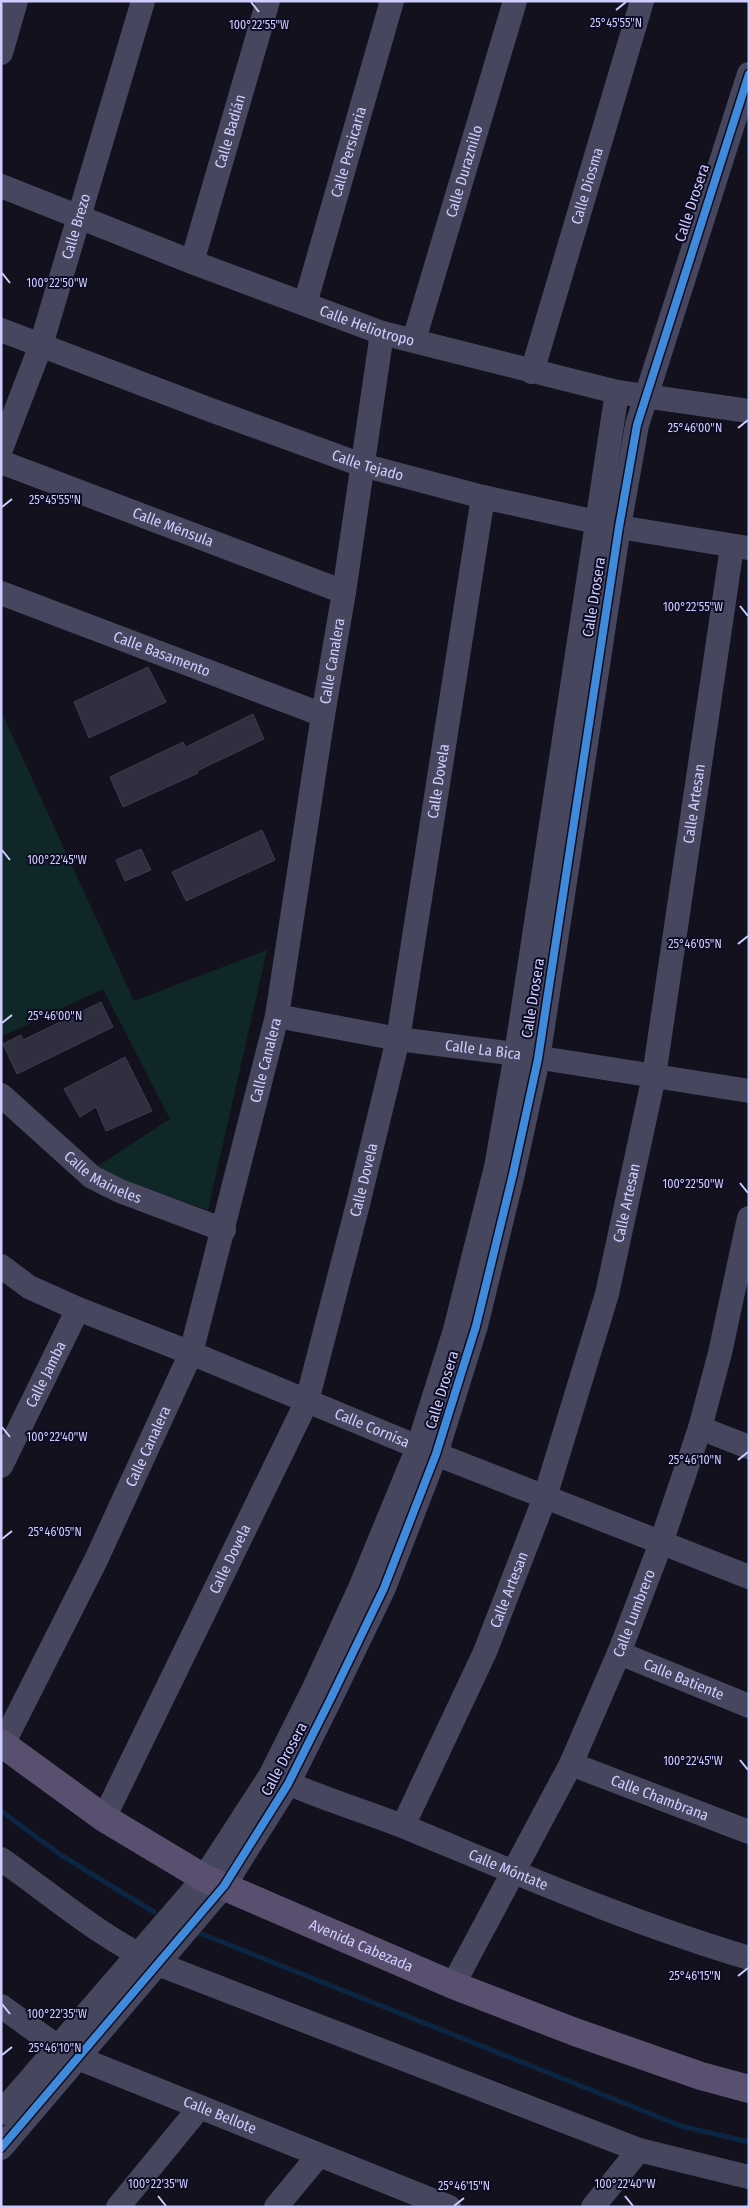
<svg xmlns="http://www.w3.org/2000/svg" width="750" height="2208" viewBox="0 0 750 2208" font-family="'Fira Sans Condensed',sans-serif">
<rect width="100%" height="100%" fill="#12111d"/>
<path fill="#0f2827" d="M1 711 134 1001 267 950 208 1210 93 1169 170 1119 103 989 1 1037Z"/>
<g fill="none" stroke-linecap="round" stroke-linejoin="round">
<path stroke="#0c2543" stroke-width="5" d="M1 1811 61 1855 154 1912
M197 1932 681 2126 749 2142"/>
</g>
<path fill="#302f3f" stroke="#3d3b51" d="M148 667 166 702 89 738 74 702Z
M253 714 264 739 197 771 198 773 123 807 110 777 183 742 186 747Z
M262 830 275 860 186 901 172 872Z
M141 849 151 870 125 881 116 860Z
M101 1002 113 1027 17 1074 3 1044 21 1035 23 1040Z
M125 1057 152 1111 106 1131 96 1107 80 1117 64 1089Z"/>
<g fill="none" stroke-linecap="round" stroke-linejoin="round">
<g stroke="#46475e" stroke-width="24">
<path d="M1 53 16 1"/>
<path id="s1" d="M1 186 192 262 382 333 617 392 749 411"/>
<path id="s2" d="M192 262 268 1"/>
<path id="s3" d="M305 304 392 1"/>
<path id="s4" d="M1 330 208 409 362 465 483 497 619 527 748 548"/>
<path id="s5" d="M414 340 515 1"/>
<path id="s6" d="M532 372 642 1"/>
<path id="s7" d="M1 449 41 345 143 1"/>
<path id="s8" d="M1 462 344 592"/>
<path id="s9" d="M1 593 323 715"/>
<path id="s10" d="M277 1016 398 1039 516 1054 749 1091"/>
<path id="s11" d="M1 1095 92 1177 120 1191 224 1230"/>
<path id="s12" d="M1 1266 29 1287 78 1309 191 1353 418 1447 749 1577"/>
<path d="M700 1428 749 1447"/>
<path id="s13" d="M1 1466 78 1309"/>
<path id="s14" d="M619 1653 749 1706"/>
<path id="s15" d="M3 1744 96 1560 191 1353 277 1016 323 715 344 592 382 333"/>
<path id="s16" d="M571 1764 749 1832"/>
<path id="s17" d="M274 1777C316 1797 362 1810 405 1827 519 1874 631 1923 749 1958"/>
<path id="s18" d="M104 1818 307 1401 358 1204 398 1039 483 497"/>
<path id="s19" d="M403 1826 485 1652 545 1497 607 1294 654 1076 732 547"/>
<path d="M1 1859C52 1895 101 1938 158 1964L639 2150 749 2177"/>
<path id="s20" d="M453 1985 571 1764 619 1653 661 1543 700 1428 720 1353 749 1218"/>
<path id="s21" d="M1 2006 58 2047 78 2058 449 2207"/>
<path d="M1 2113 204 1878 270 1776 315 1686 360 1588 418 1447 455 1330 496 1167 516 1054 617 392"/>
<path d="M1 2148 224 1886 288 1784 331 1698 384 1588 436 1454 476 1326 513 1174 538 1059 619 527 637 425 749 74"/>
<path d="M118 2207 200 2107"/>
<path d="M276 2207 319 2155"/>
<path d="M593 2207 639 2150"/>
</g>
<path stroke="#595070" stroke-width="28" id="s22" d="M1 1743 104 1818 204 1878 453 1985 575 2032 701 2076 749 2089"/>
<g stroke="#0e0c22" stroke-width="11">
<path id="cycleway" d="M1 2148 224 1886 288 1784 331 1698 384 1588 436 1454 476 1326 513 1174 538 1059 619 527 637 425 749 74"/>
</g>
<use href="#cycleway" stroke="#408adc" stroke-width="8"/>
</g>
<path fill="none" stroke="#cfcdff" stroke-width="2" d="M251 2 259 12M616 10 626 2M2 273 10 283M738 428 748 420M2 507 12 499M740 606 748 616M2 850 10 860M738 944 748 936M2 1023 12 1015M740 1183 748 1193M2 1427 10 1437M738 1460 748 1452M2 1539 12 1531M740 1760 748 1770M738 1976 748 1968M2 2004 10 2014M2 2055 12 2047M158 2196 166 2206M625 2196 633 2206M454 2206 464 2198"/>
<g text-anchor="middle" stroke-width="4" stroke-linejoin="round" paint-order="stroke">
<g font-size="15" fill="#cfcdff" stroke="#0e0c22">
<text dy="5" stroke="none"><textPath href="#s2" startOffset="136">Calle Badián</textPath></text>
<text dy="5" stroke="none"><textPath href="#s3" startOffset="158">Calle Persicaria</textPath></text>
<text dy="5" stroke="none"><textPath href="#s5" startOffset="176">Calle Duraznillo</textPath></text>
<text dy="5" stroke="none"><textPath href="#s6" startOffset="194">Calle Diosma</textPath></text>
<text transform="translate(692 203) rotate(-72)" y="5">Calle Drosera</text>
<text dy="5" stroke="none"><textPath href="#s7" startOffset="235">Calle Brezo</textPath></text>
<text dy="5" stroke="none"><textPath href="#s1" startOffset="392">Calle Heliotropo</textPath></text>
<text dy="5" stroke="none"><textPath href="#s4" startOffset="391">Calle Tejado</textPath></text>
<text dy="5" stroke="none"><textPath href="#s8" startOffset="184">Calle Ménsula</textPath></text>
<text transform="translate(594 597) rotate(-81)" y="5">Calle Drosera</text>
<text dy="5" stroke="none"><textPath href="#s9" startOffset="172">Calle Basamento</textPath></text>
<text dy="5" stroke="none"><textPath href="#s15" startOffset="1141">Calle Canalera</textPath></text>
<text dy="5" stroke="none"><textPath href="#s18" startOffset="1098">Calle Dovela</textPath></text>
<text dy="5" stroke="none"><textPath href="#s19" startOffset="1069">Calle Artesan</textPath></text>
<text transform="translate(533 998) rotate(-81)" y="5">Calle Drosera</text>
<text dy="5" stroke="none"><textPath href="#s10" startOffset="209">Calle La Bica</textPath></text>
<text dy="5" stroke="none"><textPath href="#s15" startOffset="736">Calle Canalera</textPath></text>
<text dy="5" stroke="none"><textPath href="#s11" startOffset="132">Calle Maineles</textPath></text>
<text dy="5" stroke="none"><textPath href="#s18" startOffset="692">Calle Dovela</textPath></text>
<text dy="5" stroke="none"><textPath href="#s19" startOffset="664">Calle Artesan</textPath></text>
<text dy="5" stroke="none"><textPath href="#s13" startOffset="102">Calle Jamba</textPath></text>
<text transform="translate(442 1390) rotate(-73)" y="5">Calle Drosera</text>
<text dy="5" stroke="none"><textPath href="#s12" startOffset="406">Calle Cornisa</textPath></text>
<text dy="5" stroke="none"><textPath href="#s15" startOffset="331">Calle Canalera</textPath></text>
<text dy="5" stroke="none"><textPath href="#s18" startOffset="288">Calle Dovela</textPath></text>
<text dy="5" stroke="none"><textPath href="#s19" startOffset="259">Calle Artesan</textPath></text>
<text dy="5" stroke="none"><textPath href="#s20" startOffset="414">Calle Lumbrero</textPath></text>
<text dy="5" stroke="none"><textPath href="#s14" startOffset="70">Calle Batiente</textPath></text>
<text transform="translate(284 1759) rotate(-62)" y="5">Calle Drosera</text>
<text dy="5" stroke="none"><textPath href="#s16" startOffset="95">Calle Chambrana</textPath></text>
<text dy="5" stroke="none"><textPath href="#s17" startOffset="252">Calle Móntate</textPath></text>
<text dy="5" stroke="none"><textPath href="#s22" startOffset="415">Avenida Cabezada</textPath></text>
<text dy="5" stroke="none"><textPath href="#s21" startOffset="246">Calle Bellote</textPath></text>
</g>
</g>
<g font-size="12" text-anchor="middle" fill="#cfcdff" stroke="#0e0c22" stroke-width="4" stroke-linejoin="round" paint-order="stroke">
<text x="616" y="27">25°45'55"N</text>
<text x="259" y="29">100°22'55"W</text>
<text x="57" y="287">100°22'50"W</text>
<text x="695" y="432">25°46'00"N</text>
<text x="55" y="504">25°45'55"N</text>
<text x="693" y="611">100°22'55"W</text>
<text x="57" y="864">100°22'45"W</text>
<text x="695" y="948">25°46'05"N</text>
<text x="55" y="1020">25°46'00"N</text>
<text x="693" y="1188">100°22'50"W</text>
<text x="57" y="1441">100°22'40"W</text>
<text x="695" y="1464">25°46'10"N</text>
<text x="55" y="1536">25°46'05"N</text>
<text x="693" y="1765">100°22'45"W</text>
<text x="695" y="1980">25°46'15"N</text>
<text x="57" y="2018">100°22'35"W</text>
<text x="55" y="2052">25°46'10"N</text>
<text x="158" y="2188">100°22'35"W</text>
<text x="625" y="2188">100°22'40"W</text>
<text x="464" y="2190">25°46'15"N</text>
</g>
<rect width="750" height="2208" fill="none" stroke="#cfcdff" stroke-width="5"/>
</svg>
